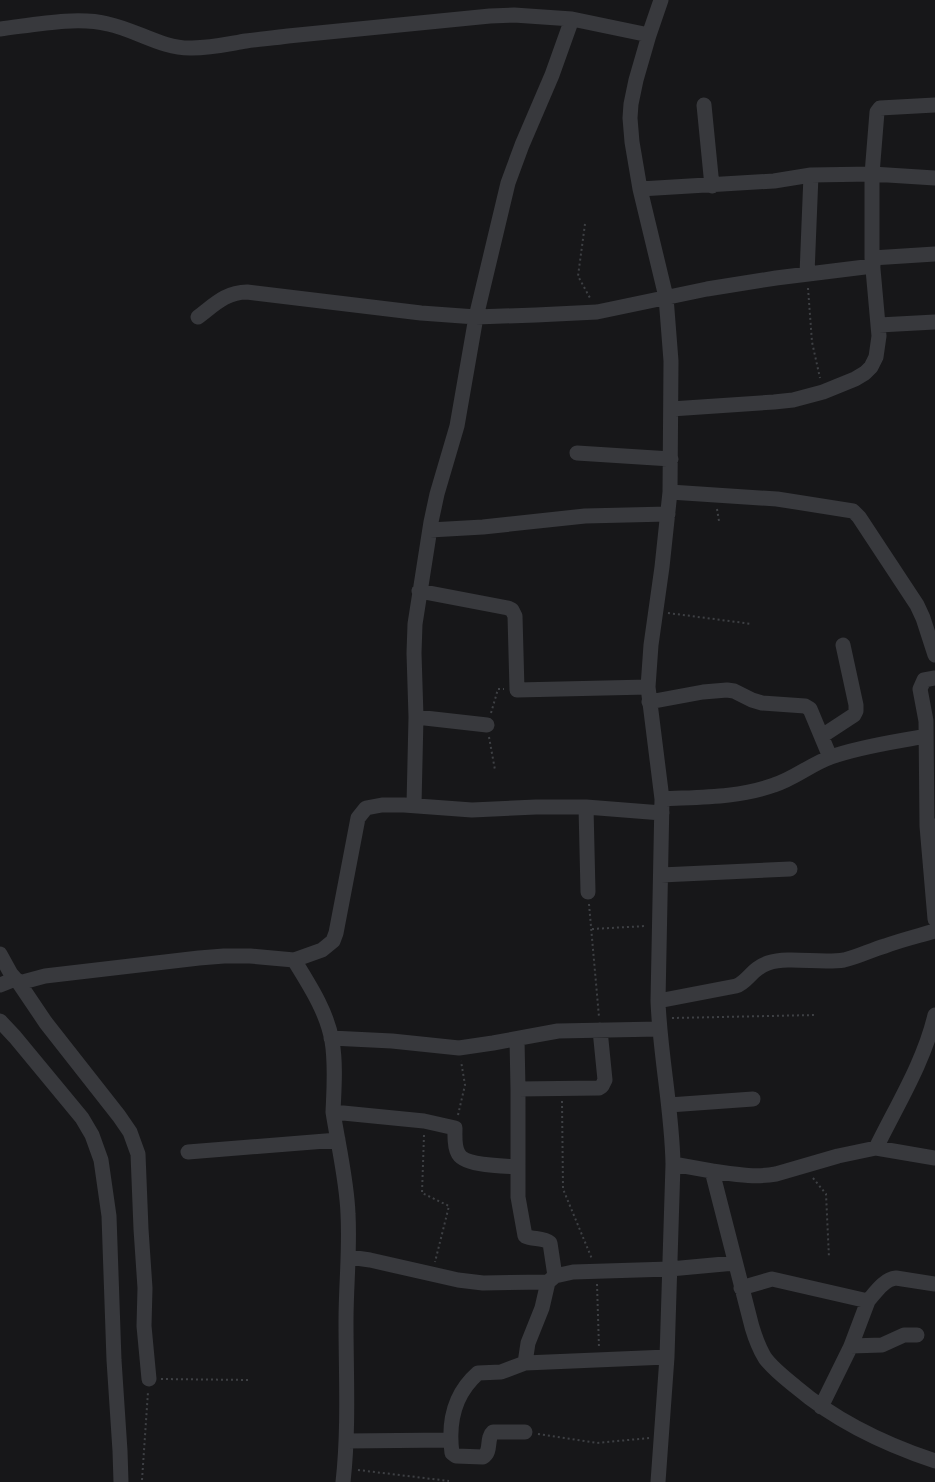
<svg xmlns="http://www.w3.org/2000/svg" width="935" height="1482" viewBox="0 0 935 1482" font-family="'Sofia Sans Condensed',sans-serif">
<rect width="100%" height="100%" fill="#171719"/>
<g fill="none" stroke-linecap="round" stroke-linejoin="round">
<path stroke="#3e4044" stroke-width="2" stroke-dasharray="2 3" stroke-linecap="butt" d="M585 224 578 276 590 298
M808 288 812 342 820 378
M717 509 719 521
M668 613 752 624
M491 713 498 689H504
M489 737 495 770
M589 904 599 1017
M592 929 646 926
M672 1018 817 1015
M562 1101 563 1189 592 1259
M458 1115 465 1085 461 1061
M424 1135 422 1193 449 1206 435 1262
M813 1178 826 1194 829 1258
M597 1284 599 1348
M161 1379 250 1380
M538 1434 597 1443 649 1438
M358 1470 449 1481
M142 1480 148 1392"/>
<path stroke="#38393d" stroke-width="15" d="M0 29C33 25 77 16 108 24 137 30 162 49 192 48 211 48 228 44 246 41 260 39 274 38 288 36 355 29 423 23 490 16L514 15 572 19 649 35
M704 105 712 186
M640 189 774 181 811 175 872 174 935 178
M872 258 935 254
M807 274 811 175
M198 317C214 305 226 292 247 292L421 313 476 317 536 315 597 312 707 289 776 278 873 266
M879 325 935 322
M671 409 774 402 793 400 823 392 855 379 865 373 871 367 876 357 879 336 872 258V174L877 112 880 108 935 105
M577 453 671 459
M670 492 777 499 853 511 859 517 917 605 923 618 935 655
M430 530 483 527 585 516 668 514
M419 591 508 608 512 610 515 616 517 690 648 687
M935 678 924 680 920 689 926 721 927 826H935
M649 702 703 692 727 690 734 691 752 700 762 703 805 706 810 709 830 757
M416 717 487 725
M822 736 854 715 856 711V705L843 645
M662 799C699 797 738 798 774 785 794 779 811 764 831 757 862 746 895 742 926 736
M414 805 416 717 414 653 415 624 431 522 437 494 457 426 476 317 508 183 522 145 552 75 572 19
M927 826 935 919
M661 875 790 869
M588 892 586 807 662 813
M0 954 11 974 19 983
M294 960C310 986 327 1012 332 1041 336 1064 334 1089 333 1112
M0 985 15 979
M658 1001 736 986C748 982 752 968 768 963 790 956 820 964 844 960 858 957 871 950 885 946 901 940 918 936 935 931
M0 1021 15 1037 82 1118 92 1135 101 1160 109 1216 114 1360 120 1451 121 1482
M331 1038 392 1041 459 1048 493 1043 558 1031 659 1029
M517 1039 518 1089V1197L525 1236C533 1240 543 1237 550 1243L555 1276
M518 1089 599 1088 602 1086 605 1080 600 1030
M669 1105 753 1099
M876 1148C897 1105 924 1062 935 1015
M188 1152 338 1140
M935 1158 876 1148 838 1156 776 1174C754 1178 734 1174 712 1171L752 1327C755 1337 759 1348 765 1358 773 1369 785 1378 796 1387 837 1422 884 1444 935 1461
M673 1164 712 1171
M349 1257 370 1260 458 1280 483 1283 548 1282 555 1276 573 1272 670 1269 735 1263
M548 1282 542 1308 528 1343 525 1363 667 1357
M741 1288 772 1279 868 1301C875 1293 884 1279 896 1278L935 1284
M851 1346 868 1301
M149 1379 144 1326 145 1288 141 1229 138 1154 130 1132 119 1116 46 1023 19 983 45 976 199 958 224 956H250L294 960 322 950 333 941 336 933 358 818 366 808 382 805H404L472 810 536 807H586
M821 1407 851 1346 882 1345 904 1335H917
M525 1432H493C486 1438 492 1452 483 1457L456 1456 452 1453C448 1423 454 1394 478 1373L501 1372 525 1363
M346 1441 450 1440
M343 1482C349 1429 346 1375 346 1321 346 1285 350 1250 348 1214 347 1182 338 1144 333 1112L424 1121 455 1128C455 1136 454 1146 458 1153 463 1166 505 1166 518 1167
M658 1482 667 1357 673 1164C672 1109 660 1055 658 1001L662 799 648 687 651 645 662 567 670 492 671 361 666 297 640 189 632 142 630 118 631 104 636 80 649 35 661 0"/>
</g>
</svg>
